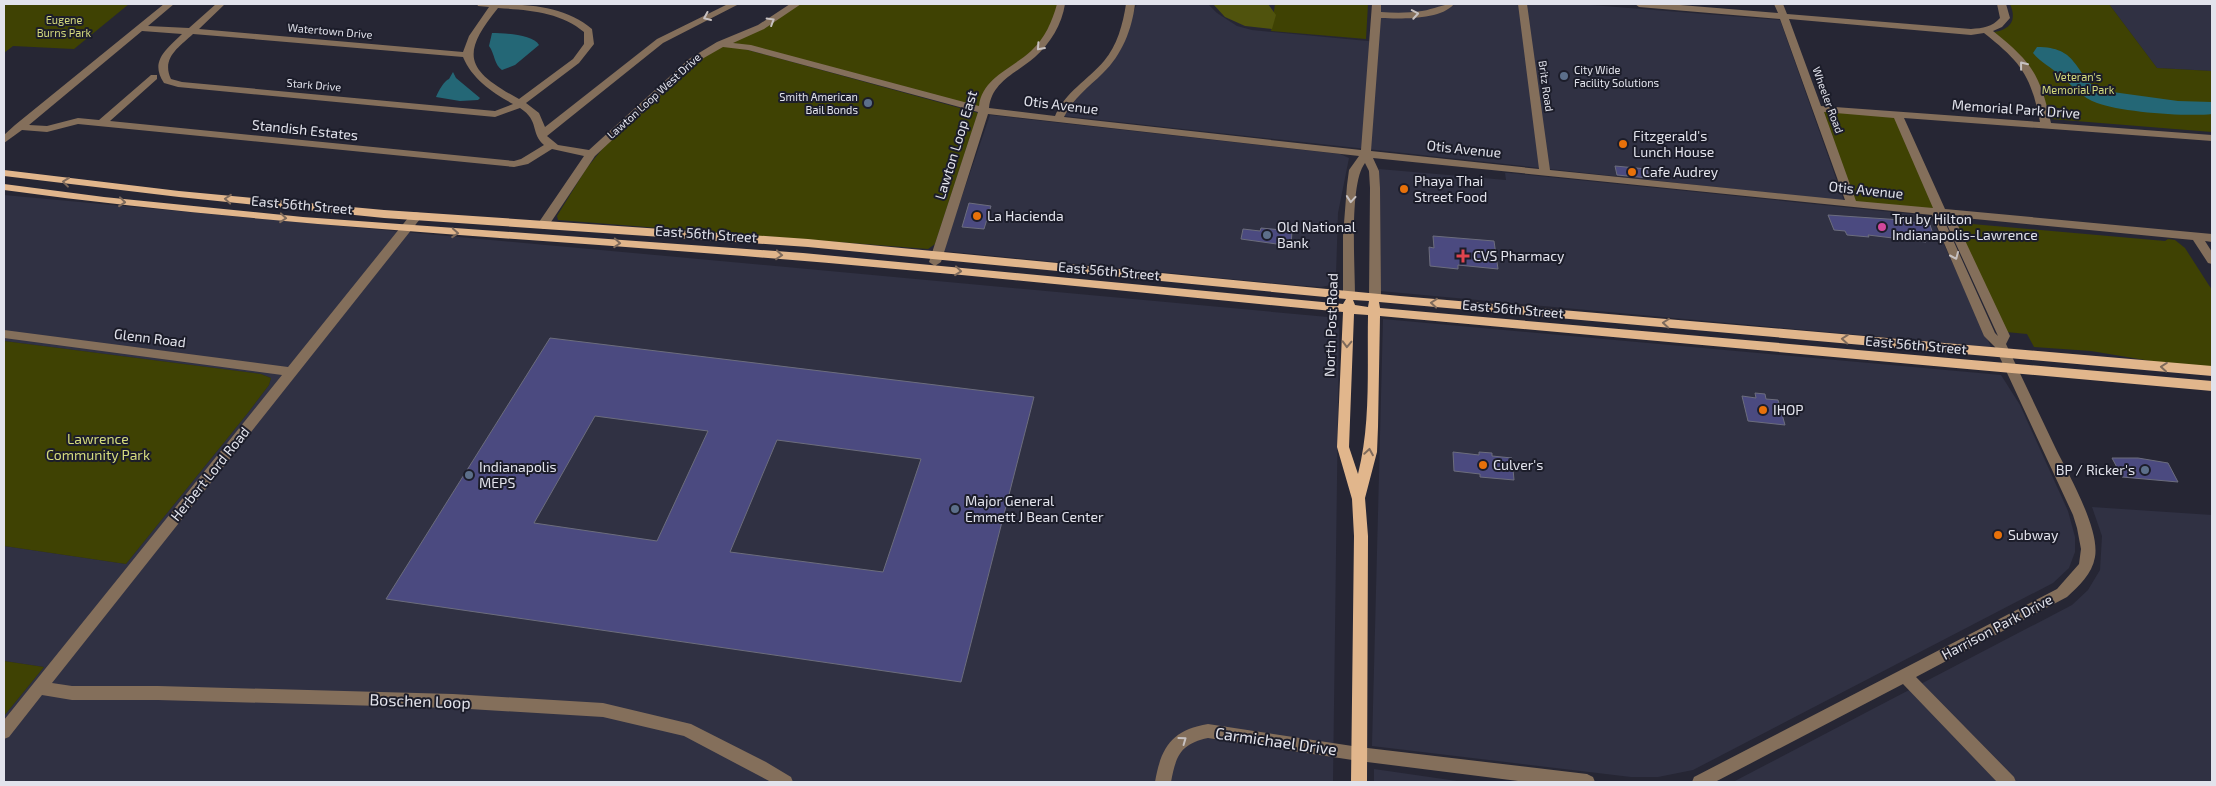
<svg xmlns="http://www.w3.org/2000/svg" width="2216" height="786" viewBox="0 0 2216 786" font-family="'Exo 2',sans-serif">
<rect width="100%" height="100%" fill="#262634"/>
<path fill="#303143" d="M1137 4H1208L1217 13 1237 26 1252 30 1378 42V4H1579L1780 20 1844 201 1064 116 1065 107 1116 53Z
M2109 4H2212V71L2157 68Z
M990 115 1340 154 1349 158 1338 213 1336 275 1331 285 1321 287 1292 285 943 251Z
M1379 169 1506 180 1505 173H1509L1931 216 1991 347 1380 291Z
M4 195 1328 317 1339 328 1333 782H4V716L44 667 4 661V546L126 564 247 414 269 385 271 378 261 374 4 341Z
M1383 319 2001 375 2020 405 2068 511 2075 537V552L2069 568 2053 583 1693 770 1658 777H1631L1372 746Z
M2092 507 2212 515V782H1733L2072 605 2088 590 2100 570 2102 536Z
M1374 769 1464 782H1374Z"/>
<path fill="#3f4203" d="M4 4H129L74 49 13 46 4 53Z
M796 4H1061L1046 39 995 82 984 110 731 44Z
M1275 4H1368L1366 39 1271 31Z
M2010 4H2109L2157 68 2212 71V132L2051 119 2043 96 1994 32C2011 29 2017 20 2010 4Z
M720 47H737L978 113 935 244 928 249 558 220 557 216 586 169 608 142 698 59Z
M1817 109 1897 114 1941 213 1852 204Z
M1966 221 1972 224 2165 241 2168 239 2175 240 2185 248 2212 290V367L2163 363 2091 351 2034 347 2027 334 2006 332 1958 227 1963 225Z
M4 341 261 374 271 378 269 385 247 414 126 564 4 546Z
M4 661 44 667 4 716Z"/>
<path fill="#50530d" d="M1213 4H1268L1276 15 1272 29 1245 26 1225 17Z"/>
<path fill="#246776" d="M492 33C504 33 534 35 539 45L515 65 502 70C494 65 495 54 489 46Z
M2037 47C2078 47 2073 71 2098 90L2178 101 2212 102V114C2187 117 2121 112 2097 103 2082 98 2072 85 2060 75 2052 68 2040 62 2033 53Z
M453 72 456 78 480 98 478 100 460 101 436 97C439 90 444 81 449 79Z"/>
<path fill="#4b4a80" stroke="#6c6d7d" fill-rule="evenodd" d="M1615 166 1647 169 1649 178 1617 175Z
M969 203 991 206 984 229 962 227Z
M1828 215 1902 220 1930 225 1935 240 1925 239 1926 242 1868 235 1869 237 1847 235 1845 231 1834 230Z
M1261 228 1292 231 1291 246 1241 239 1243 229 1260 231Z
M1433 236 1494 241 1498 269 1458 265V269L1430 266 1429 247 1434 248Z
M550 338 1034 397 961 682 386 599ZM595 416 708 431 657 541 534 523ZM777 440 921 459 883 572 730 552Z
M1755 393 1765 394 1766 399 1778 400 1785 425 1748 421 1742 396 1756 398Z
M1453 452 1479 455V452L1492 453V456L1512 458 1514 480 1480 477V474L1454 471Z
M2112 458H2138L2168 463 2178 482 2122 477Z"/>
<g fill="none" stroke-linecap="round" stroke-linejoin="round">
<path fill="#846f5b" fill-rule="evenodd" d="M164 4H174L148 26 189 28 216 4H225L199 29 463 52 469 36 489 7 478 6 477 4C515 4 561 2 592 29L594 44 579 63 526 103 539 113 545 127 657 39 728 4H739L663 43 547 136 558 145 589 150 689 59 717 42 758 25 790 4H801L764 29 733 43 751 45 979 106C982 78 1013 68 1031 51 1045 38 1052 22 1057 4H1065C1062 24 1050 44 1035 57 1017 73 992 81 989 108L1055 116C1065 92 1088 80 1104 61 1117 46 1123 24 1126 4H1135C1132 29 1122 55 1103 73 1089 87 1073 98 1064 117L1361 150 1372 4H1381V12C1395 13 1409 13 1422 11 1434 9 1443 4 1454 4 1441 20 1400 19 1381 18L1371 151 1539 169 1518 4H1527L1550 170 1845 200 1780 19 1639 7 1635 4H1668L1778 13 1774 4H1783L1787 14 1971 29C1983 28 1992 27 2000 18L1997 4H2006L2010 18 2002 27 1993 31C2032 62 2040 75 2051 123L2212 135V141L1904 118 1945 209 2212 234V242L2205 241 2212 252V264L2208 263 2193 240 1954 217 2010 336 2006 344C2022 378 2039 413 2055 447 2068 474 2100 528 2095 557 2092 574 2079 586 2067 597L1916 677 2014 777 2016 782H1997L1903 684 1715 782H1692L1694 777 2057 589 2079 564 2081 549 2077 528 2073 515 1995 347 1984 336 1932 215 1373 158 1379 171 1380 188 1381 297 1375 301 1369 297 1370 188 1369 171 1365 163C1349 183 1355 266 1355 295L1349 299 1343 295V236L1347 185 1349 170 1359 156 988 114 941 262 935 266 929 262 978 112 748 50 723 47 695 63 595 156 547 228 543 229 537 225 584 156 552 149 528 164 514 167 78 124 47 132 22 130 4 143V135L15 125ZM498 8C528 10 561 12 584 32V44L573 59 519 99C466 70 460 55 498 8ZM1789 19 1971 35 1984 33C2022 63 2031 76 2040 122L1821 106ZM142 31 182 34C167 49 149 61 164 83L178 87 495 117 520 108C540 121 530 133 544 145L521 159 514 161 110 121 157 79V75H151L99 120 78 118 47 126 29 125ZM193 34 463 57C472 79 493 93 513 104L495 111 182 82 171 79C161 58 179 47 193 34ZM1824 112 1894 118 1933 208 1856 201ZM1944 220H1945L1998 336 1995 333Z
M416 212 420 213 421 216 420 219 52 683 72 686H158L453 694 603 703 691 724 766 762 791 777 793 782H771L684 736 603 717 453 708 158 700H72L42 695 9 737 4 739V720L282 375 4 338V330L288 367 412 213Z
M1208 724 1359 747 1587 774 1593 777 1595 782H1527L1359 761 1208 738C1180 744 1176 756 1171 782H1155C1161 747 1172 730 1208 724Z"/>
<path fill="#e1b68c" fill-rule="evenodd" d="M4 170 179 191 384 210 808 239 1400 296 2212 366V376L1379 302 1380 308 2212 381V391L1380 316 1378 427 1377 452 1365 498 1368 536 1367 782H1351L1354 536 1352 499 1337 447 1343 312C1130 292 917 269 704 253 470 235 236 222 4 190V184L104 197 303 217 803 253 1343 304 1346 299 808 247 384 218 179 197 4 176ZM1353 300 1369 301 1368 307 1355 305ZM1354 314 1368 315C1367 368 1371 423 1358 474L1349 447Z"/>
</g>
<defs><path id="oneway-chevron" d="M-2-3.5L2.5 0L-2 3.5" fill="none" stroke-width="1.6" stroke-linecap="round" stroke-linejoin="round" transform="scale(1.25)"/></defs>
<g stroke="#c6c0c0">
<use href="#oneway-chevron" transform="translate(1415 14) rotate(-10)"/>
<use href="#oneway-chevron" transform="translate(707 17) rotate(156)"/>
<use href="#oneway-chevron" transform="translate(771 21) rotate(-31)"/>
<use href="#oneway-chevron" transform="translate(1040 47) rotate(132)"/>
<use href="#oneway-chevron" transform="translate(2023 65) rotate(-128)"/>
<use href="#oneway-chevron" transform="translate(1351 199) rotate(95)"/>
<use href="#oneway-chevron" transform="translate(1955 256) rotate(66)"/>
<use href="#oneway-chevron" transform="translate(1183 740) rotate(-36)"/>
</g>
<g stroke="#7e6a5b">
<use href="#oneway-chevron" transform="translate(66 182) rotate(-173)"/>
<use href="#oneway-chevron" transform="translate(228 199) rotate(-175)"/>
<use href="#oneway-chevron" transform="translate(122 202) rotate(6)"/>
<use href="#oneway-chevron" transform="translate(283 218) rotate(5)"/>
<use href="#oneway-chevron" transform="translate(455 233) rotate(4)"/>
<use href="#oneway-chevron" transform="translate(617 243) rotate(4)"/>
<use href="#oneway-chevron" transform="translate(779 255) rotate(5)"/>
<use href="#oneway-chevron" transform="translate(958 271) rotate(6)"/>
<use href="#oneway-chevron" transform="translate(1434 303) rotate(-175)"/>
<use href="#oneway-chevron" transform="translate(1666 323) rotate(-175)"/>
<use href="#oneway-chevron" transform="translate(1845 339) rotate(-175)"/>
<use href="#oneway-chevron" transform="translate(1347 344) rotate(92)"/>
<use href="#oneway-chevron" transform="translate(2164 367) rotate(-175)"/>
<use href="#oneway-chevron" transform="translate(1369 452) rotate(-81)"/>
</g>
<g fill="#5c6f8a" stroke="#1c1d2a" stroke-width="2">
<circle cx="1564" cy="76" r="5"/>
<circle cx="868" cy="103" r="5"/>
<circle cx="1267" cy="235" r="5"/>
<circle cx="2145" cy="470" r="5"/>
<circle cx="469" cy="475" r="5"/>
<circle cx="955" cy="509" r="5"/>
</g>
<g fill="#e8710a" stroke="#1c1d2a" stroke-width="2">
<circle cx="1623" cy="144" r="5"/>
<circle cx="1632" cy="172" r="5"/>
<circle cx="1404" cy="189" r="5"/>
<circle cx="977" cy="216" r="5"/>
<circle cx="1763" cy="410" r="5"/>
<circle cx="1483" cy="465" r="5"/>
<circle cx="1998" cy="535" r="5"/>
</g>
<circle fill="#d1479c" stroke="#1c1d2a" stroke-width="2" cx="1882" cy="227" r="5"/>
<path fill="#e0444e" stroke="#1c1d2a" stroke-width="2" d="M1460.5 248.5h5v5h5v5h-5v5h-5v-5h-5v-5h5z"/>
<g text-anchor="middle" stroke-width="4" stroke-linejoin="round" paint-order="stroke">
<g font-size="11" fill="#d5db7e" stroke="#1c1d2a">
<text x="64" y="24">Eugene<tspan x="64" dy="13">Burns Park</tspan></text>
<text x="2078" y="81">Veteran's<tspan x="2078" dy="13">Memorial Park</tspan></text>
</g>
<g font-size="11" fill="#e2e3ec" stroke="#1c1d2a">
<text transform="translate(330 31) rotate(5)" y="4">Watertown Drive</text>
<text transform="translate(314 85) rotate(5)" y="4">Stark Drive</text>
<text transform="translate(1546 86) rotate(82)" y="4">Britz Road</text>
<text transform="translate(654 96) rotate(-42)" y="4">Lawton Loop West Drive</text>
<text transform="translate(1828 100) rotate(70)" y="4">Wheeler Road</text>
</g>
<g font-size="11" fill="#e2e3ec" stroke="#1c1d2a" text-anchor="start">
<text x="1574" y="74">City Wide<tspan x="1574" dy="13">Facility Solutions</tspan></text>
<text x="858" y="101" text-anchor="end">Smith American<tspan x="858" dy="13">Bail Bonds</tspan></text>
</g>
<g font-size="14" fill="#e2e3ec" stroke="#1c1d2a">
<text transform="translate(1061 105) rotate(7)" y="5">Otis Avenue</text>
<text transform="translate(2016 109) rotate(4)" y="5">Memorial Park Drive</text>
<text transform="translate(305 130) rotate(6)" y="5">Standish Estates</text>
<text transform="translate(956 145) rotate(-73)" y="5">Lawton Loop East</text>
<text transform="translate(1464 149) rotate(6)" y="5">Otis Avenue</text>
<text transform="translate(1866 190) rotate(6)" y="5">Otis Avenue</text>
<text transform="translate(302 205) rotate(5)" y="5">East 56th Street</text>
<text transform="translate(706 234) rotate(4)" y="5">East 56th Street</text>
<text transform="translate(1109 271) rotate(5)" y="5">East 56th Street</text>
<text transform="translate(1513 309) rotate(5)" y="5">East 56th Street</text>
<text transform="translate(1331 325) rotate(-88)" y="5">North Post Road</text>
<text transform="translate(150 338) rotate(7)" y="5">Glenn Road</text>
<text transform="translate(1916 345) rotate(5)" y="5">East 56th Street</text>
<text transform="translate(210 474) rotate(-51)" y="5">Herbert Lord Road</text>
<text transform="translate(1997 627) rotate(-28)" y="5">Harrison Park Drive</text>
</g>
<g font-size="14" fill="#e2e3ec" stroke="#1c1d2a" text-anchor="start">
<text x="1633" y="141">Fitzgerald's<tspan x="1633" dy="16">Lunch House</tspan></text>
<text x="1642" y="177">Cafe Audrey</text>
<text x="1414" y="186">Phaya Thai<tspan x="1414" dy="16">Street Food</tspan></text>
<text x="987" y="221">La Hacienda</text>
<text x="1892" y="224">Tru by Hilton<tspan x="1892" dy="16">Indianapolis-Lawrence</tspan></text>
<text x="1277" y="232">Old National<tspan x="1277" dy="16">Bank</tspan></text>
<text x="1473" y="261">CVS Pharmacy</text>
<text x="1773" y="415">IHOP</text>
<text x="1493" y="470">Culver's</text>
<text x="479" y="472">Indianapolis<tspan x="479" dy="16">MEPS</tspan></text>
<text x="2135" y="475" text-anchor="end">BP / Ricker's</text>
<text x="965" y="506">Major General<tspan x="965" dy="16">Emmett J Bean Center</tspan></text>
<text x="2008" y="540">Subway</text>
</g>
<g font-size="14" fill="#d5db7e" stroke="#1c1d2a">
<text x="98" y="444">Lawrence<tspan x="98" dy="16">Community Park</tspan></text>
</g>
<g font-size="16" fill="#e2e3ec" stroke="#1c1d2a">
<text transform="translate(420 701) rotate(2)" y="6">Boschen Loop</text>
<text transform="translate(1276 741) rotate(8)" y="6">Carmichael Drive</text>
</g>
</g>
<rect width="2216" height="786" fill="none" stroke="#e2e3ec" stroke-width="10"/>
</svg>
